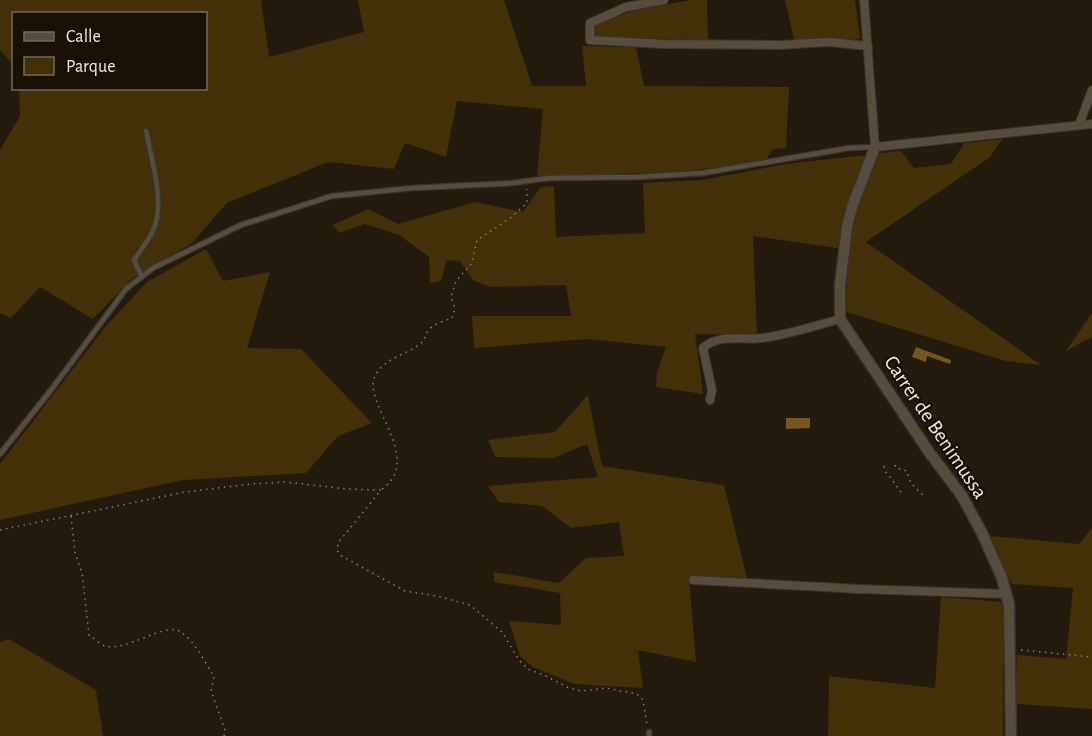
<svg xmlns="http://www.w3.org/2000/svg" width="1092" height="736" viewBox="0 0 1092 736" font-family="'Alegreya Sans',sans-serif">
<rect width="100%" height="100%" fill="#231b0d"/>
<path fill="#433009" d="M0 0H261L269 57 364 32 358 0H504L532 86H586L582 46 636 47 644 86 789 87 786 148 773 149 765 161 681 172 537 176 543 109 457 101 446 157 405 143 394 169 328 162 227 203 191 244 133 278 93 319 40 287 11 318 0 313V150L20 116 19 89 206 88V14H14L13 64 0 50Z
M691 0H707L708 40 594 37 593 23 640 9Z
M785 0H855L860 39H794Z
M1002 139 990 157 866 242 1041 365 1006 361 846 312 848 249 859 200 880 153 901 151 914 168 951 164 964 143Z
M866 155 837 248 753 236 757 335 695 334 703 394 656 387 657 373 666 347 589 339 474 348 472 316H571L566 285 490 287 473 280 460 261 447 260 441 281 430 283 429 257 399 235 365 224 339 233 333 225 368 209 398 224 476 202 523 212 541 187 554 186 556 237 645 233 643 183 702 180 786 164Z
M206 249 223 281 270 272 247 348 301 349 372 423 338 436 306 473 183 480 0 520V464L106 326 147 282Z
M1092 313V337L1066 351Z
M588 395 602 466 724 485 748 582 689 577 696 662 638 650 643 688 574 684 533 667 520 656 509 621 561 625 560 593 494 582V572L559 583 586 558 624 556 619 522 571 528 542 506 499 502 488 486 598 477 587 444 554 458 495 457 488 440 555 432Z
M1092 528V709L1016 704 1017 655 1066 659 1073 588 1012 584 989 536 1079 544Z
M941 597 1003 602V736H828L829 676 935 688Z
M9 639 96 690 103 736H0V642Z"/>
<path fill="#735620" d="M916 347 951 360 950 364 927 356 926 362 912 357Z
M786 418H810V428L786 429Z"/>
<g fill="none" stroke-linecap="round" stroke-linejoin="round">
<g stroke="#3a332d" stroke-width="7">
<path id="service" d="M142 277 134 260C141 250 150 239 154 228 165 202 151 157 146 131
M0 454 51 390 126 289 153 268 241 225 332 196 413 188 513 183 549 178 638 177 703 173 849 148 875 147
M649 732V736"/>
</g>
<g stroke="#3a332d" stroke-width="10">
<path id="minor" d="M664 0 626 7 590 23V40L663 44 780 45 828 42 868 46
M864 0 875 147 1092 124
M1079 125 1092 90
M710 400 712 390 703 348C719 333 742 341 762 338 788 335 814 326 840 319
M693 580 859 589 1007 594"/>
</g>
<g stroke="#3a332d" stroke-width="13">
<path id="tertiary" d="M875 147 853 204 847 226 840 286V319L929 452 962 496 982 533 1002 578 1009 605 1011 736"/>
</g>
<path stroke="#817b6e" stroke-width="1.5" stroke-dasharray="1.5 4.5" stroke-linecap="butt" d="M895 465 896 468 907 471C909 483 916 489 925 497
M884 466 886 472 901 492
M382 489C426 458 359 401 376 374 386 357 407 355 421 343 425 340 425 335 428 331 433 324 444 321 452 318L455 309 451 297 456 281 472 263 477 240 509 219 527 203V189
M71 516 75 553 82 573 89 635C94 638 99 644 105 646 127 652 166 621 181 632 196 643 205 662 214 677L211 691 225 730 224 736
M0 530 185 492 251 484 285 482 347 489 381 490 338 543 337 550 340 555 405 591 437 596 470 605 502 632 519 660 528 669 546 676 569 688 581 691 606 688 637 694 643 700 647 725
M1021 650 1092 657"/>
<use href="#service" stroke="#564d3e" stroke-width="4.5"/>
<use href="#minor" stroke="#564d3e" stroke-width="8"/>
<use href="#tertiary" stroke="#564d3e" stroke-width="10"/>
</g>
<g text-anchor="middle" stroke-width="4.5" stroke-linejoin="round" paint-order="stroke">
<g font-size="21" fill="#f1ece2" stroke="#191105">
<text transform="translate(936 427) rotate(56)" y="7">Carrer de Benimussa</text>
</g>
</g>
<rect x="12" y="12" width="195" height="78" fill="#191105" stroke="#6f695d" stroke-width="1.5"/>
<rect x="24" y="32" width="30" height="9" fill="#564d3e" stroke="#6f695d" stroke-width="1.5"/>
<text x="66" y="42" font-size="18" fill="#f1ece2">Calle</text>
<rect x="24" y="57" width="30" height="18" fill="#433009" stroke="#6f695d" stroke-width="1.5"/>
<text x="66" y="72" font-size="18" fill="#f1ece2">Parque</text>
</svg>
